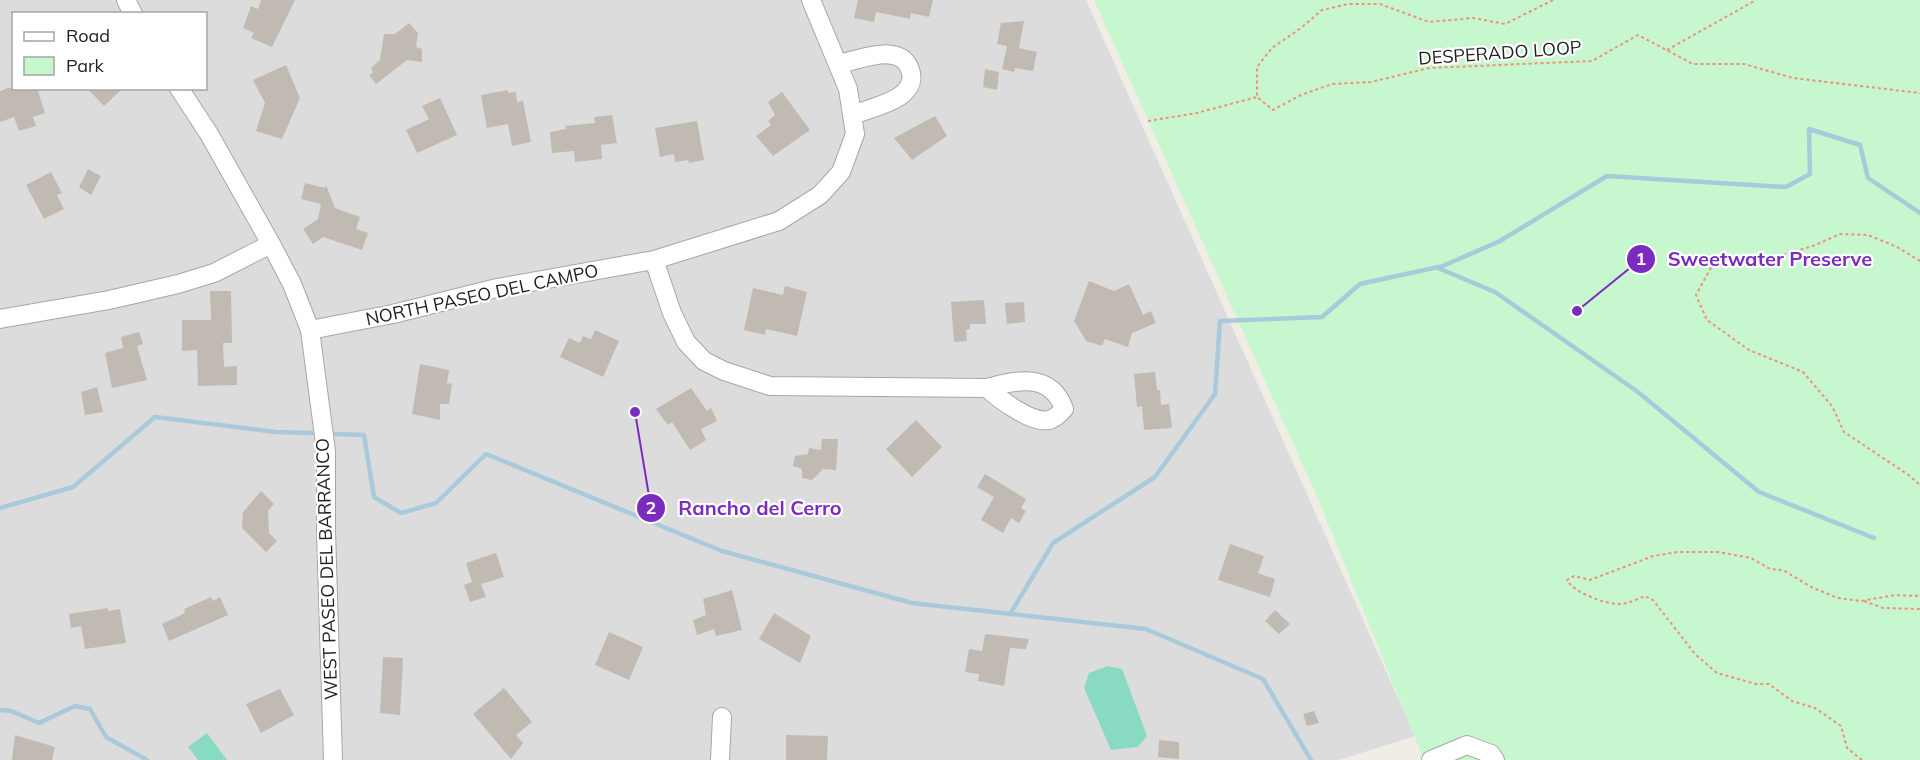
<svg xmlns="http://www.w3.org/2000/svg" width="1920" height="760" viewBox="0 0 1920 760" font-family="Mulish,sans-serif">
<rect width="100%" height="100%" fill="#efede6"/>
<path fill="#dddcdc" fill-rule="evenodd" d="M0 0H1086L1415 736 1339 760H0ZM14 14H206V88H14Z"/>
<path fill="#c6f7cf" d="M1094 0H1920V760H1424L1319 501Z"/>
<path fill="#88dac3" d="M1108 666 1122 669 1147 736 1138 747 1111 750 1084 688 1089 673Z
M207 733 227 760H198L188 747Z"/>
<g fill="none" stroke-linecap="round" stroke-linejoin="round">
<path stroke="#a9cadb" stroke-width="4.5" d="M1438 268 1495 292 1638 392 1759 492 1874 538
M336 434 364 435 374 497 401 513 436 503 486 454 722 551 912 603 1146 629 1263 679 1311 760
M0 508 73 487 155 417 276 432 312 433
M1010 614 1053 543 1155 477 1215 394 1220 321 1322 317 1360 284 1443 266 1500 241 1607 176 1786 187 1810 174 1809 129 1860 145 1868 178 1920 213
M0 710 11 711 39 723 75 706 90 709 106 737 147 760"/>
</g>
<path fill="#c0bab3" d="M261 0H295L272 47 251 38 254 33 243 28 251 6 258 9Z
M858 0H933L929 17 911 13 910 19 876 12 874 22 854 18Z
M1024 21 1019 48 1037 52 1033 71 1015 68 1014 72 1002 69 1007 46 997 44 1001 23Z
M409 23 418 33 416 47 422 49V62L407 60 376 84 369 75 373 73 371 68 380 60 384 34H395Z
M286 65 300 98 282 139 256 131 265 103 253 80Z
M985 69 999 72 997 90 983 87Z
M8 88H37L45 113 33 117 36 126 19 131 14 117 0 122V91Z
M87 88H123L104 106Z
M508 90V93L516 92 517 102 523 101 531 142 512 146 508 124 487 128 481 95Z
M782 92 810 130 773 156 756 136 771 125 768 121 775 115 768 102Z
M440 98 457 135 417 153 406 130 429 119 422 106Z
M612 115 617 143 601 145 602 159 575 162 574 151 552 153 550 132 566 129 565 126 595 123 594 117Z
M935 116 947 136 912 160 894 138Z
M697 121 704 160 689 163 688 160 675 162 674 154 660 157 655 128Z
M88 169 101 176 91 195 79 187Z
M51 172 62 193 57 195 64 209 44 219 26 185Z
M305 183 325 188 326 185 335 208 360 217 356 229 368 233 362 250 323 237 313 244 303 229 318 219 321 204 301 199Z
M1089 281 1114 291 1129 284 1143 315 1151 311 1156 323 1132 333 1128 347 1105 339 1102 346 1086 341 1074 321Z
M785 286 807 292 797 336 766 329 765 335 744 330 753 288 783 295Z
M210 291H231L232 343H223L224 367 237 366V385L198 386 197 350 182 351V320H211Z
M984 300 986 324H970V329L966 330 967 341 954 342 951 302Z
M1024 302 1025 322 1007 324 1005 303Z
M595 330 619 341 603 377 560 357 569 338 580 343 583 336 591 339Z
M139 332 143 344 137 346 147 380 112 388 105 353 123 348 121 337Z
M420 364 449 370 447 383 452 384 449 404H440V420L412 414Z
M1155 372 1157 390H1160L1161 405 1169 404 1172 428 1144 430 1142 406 1137 407 1134 374Z
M97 387 103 412 85 415 81 392Z
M691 388 707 411 711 408 717 421 701 429 706 440 690 450 672 422 668 425 656 409Z
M916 420 942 447 912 477 886 449Z
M822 439H838L836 470 823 469 812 480 802 478V469L793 466 795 456 808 454 809 448 821 450Z
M985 474 1026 499 1021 508 1026 511 1019 523 1011 518 1003 533 981 520 994 497 977 487Z
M261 491 274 504 268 511 269 533 277 541 266 552 242 528 243 512Z
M1230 544 1264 556 1258 573 1275 579 1270 597 1218 580Z
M496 553 504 577 481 584 486 597 470 602 464 585 472 582 466 563Z
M732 590 742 630 716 636 714 629 697 635 693 620 706 615 703 599Z
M211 597 213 601 220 597 228 615 169 641 162 624 185 613 184 609Z
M108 608V611L120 609 126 643 85 649 81 626 71 628 69 614Z
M1275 610 1290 624 1279 634 1265 621Z
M774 613 811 636 800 663 759 639Z
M609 632 643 647 629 680 595 665Z
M985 634 1029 639 1026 649 1010 648 1004 686 978 681 979 674 965 672 969 649 982 651Z
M383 657 403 658 400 715 380 713Z
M504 688 532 722 516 735 523 743 511 759 473 714Z
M280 689 294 715 261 733 246 704Z
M1314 711 1319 723 1307 726 1303 714Z
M15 735 55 747 52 760H12Z
M786 735 828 736 827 760H786Z
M1159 740 1179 742V759L1158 757Z"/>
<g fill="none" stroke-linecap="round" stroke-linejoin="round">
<g stroke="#a6a6a6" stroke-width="20">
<path id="minor" d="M126 0 133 14
M838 64C861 60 903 40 911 73 913 82 908 90 900 96 889 104 866 110 852 115
M179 88 209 134 271 244 292 284 310 330 326 451V531L333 760
M654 260 672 313 686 342 704 361 724 371 770 386 987 388C1017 380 1051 372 1064 409 1060 413 1055 419 1049 420 1032 424 999 399 987 388
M0 319 109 300 178 284 214 273 271 244
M310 330 393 314 497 288 654 260 779 221 820 195 841 172 855 134 848 89 811 0
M720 760 722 717
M1431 760 1467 745 1491 754 1495 760"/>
</g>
<path stroke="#f38f74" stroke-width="2" stroke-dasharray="3 3" stroke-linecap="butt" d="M1553 0 1505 24 1473 18 1429 22 1380 4H1348L1322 10 1301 28 1272 48 1257 67V97L1273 110 1301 95 1332 84 1371 82 1429 68 1592 61 1638 35 1693 64H1744L1793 78 1920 93
M1667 50 1756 0
M1148 121 1197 113 1257 97
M1920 261 1897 247 1868 235 1840 234 1813 246 1782 255 1756 261 1713 264 1696 295 1707 320 1749 350 1803 372 1832 406 1844 432 1910 476 1920 485
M1864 601 1883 608 1920 609
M1862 760 1847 748 1841 726 1815 708 1792 701 1769 684H1756L1717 673 1695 654 1653 600 1645 596C1638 599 1629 603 1622 604 1607 605 1574 593 1567 580L1574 576 1590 580 1653 556 1677 552H1718L1751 558 1770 569 1783 570 1811 587 1838 598 1861 601 1895 595 1916 596 1920 594"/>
<use href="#minor" stroke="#fff" stroke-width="18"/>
</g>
<g text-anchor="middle" stroke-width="4.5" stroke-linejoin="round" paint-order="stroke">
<g font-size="18" fill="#1f1f1f" stroke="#fff">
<text transform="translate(1500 53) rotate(-4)" y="6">DESPERADO LOOP</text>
<text transform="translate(482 295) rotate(-12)" y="6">NORTH PASEO DEL CAMPO</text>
<text transform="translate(327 569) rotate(-92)" y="6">WEST PASEO DEL BARRANCO</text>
</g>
</g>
<path fill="none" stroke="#7b2cbf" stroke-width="2" d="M1577 311L1641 259M635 412L651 508"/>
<g fill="#7b2cbf" stroke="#fff" stroke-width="2">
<circle cx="1577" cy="311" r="6"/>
<circle cx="635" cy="412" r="6"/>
<circle cx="1641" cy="259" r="15"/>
<circle cx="651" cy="508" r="15"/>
</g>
<g font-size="18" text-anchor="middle" font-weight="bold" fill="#fff">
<text x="1641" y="265">1</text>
<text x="651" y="514">2</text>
</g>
<g font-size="20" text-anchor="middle" font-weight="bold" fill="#7b2cbf" stroke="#fff" stroke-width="4.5" stroke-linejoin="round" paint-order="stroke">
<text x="1770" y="266">Sweetwater Preserve</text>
<text x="760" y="515">Rancho del Cerro</text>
</g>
<rect x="12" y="12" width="195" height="78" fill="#ffffff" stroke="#a5a5a5" stroke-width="1.5"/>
<rect x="24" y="32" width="30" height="9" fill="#ffffff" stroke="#a5a5a5" stroke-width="1.5"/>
<text x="66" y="42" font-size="18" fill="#1f1f1f">Road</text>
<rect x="24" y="57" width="30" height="18" fill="#c6f7cf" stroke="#a5a5a5" stroke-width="1.5"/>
<text x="66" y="72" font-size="18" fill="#1f1f1f">Park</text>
</svg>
